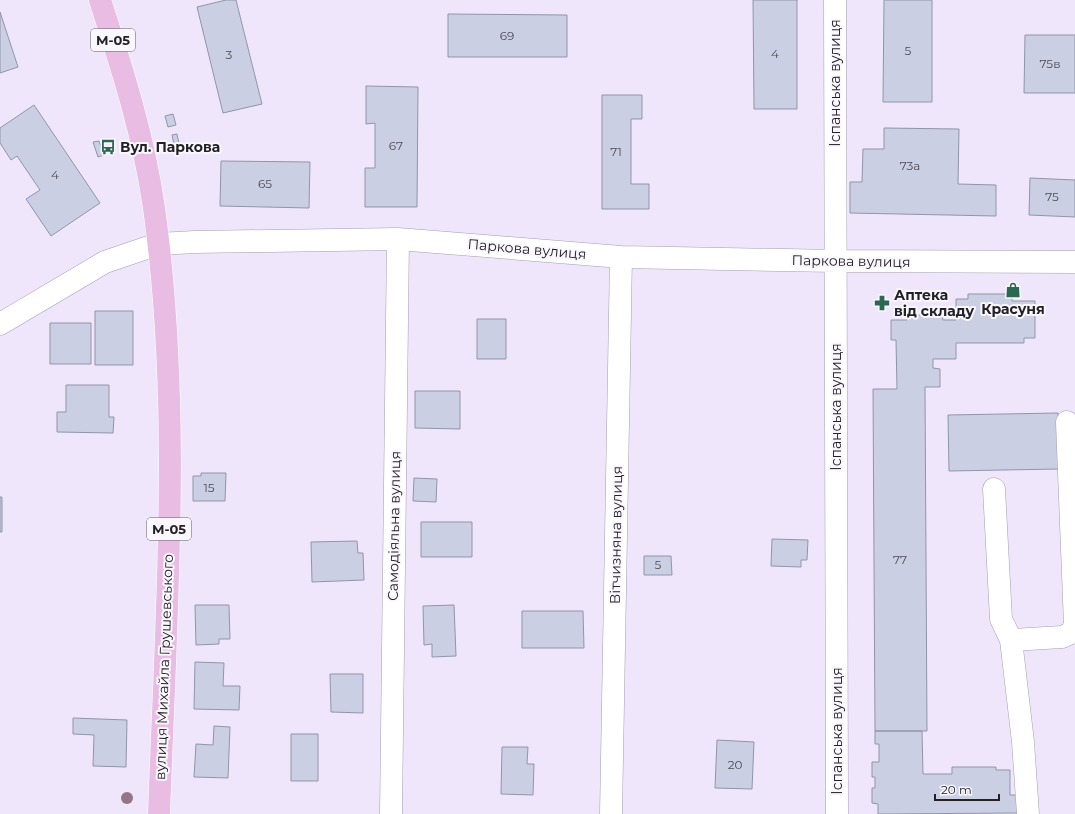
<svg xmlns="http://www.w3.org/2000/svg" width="1075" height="814" viewBox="0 0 1075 814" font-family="Montserrat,sans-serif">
<rect width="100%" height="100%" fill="#efe6fc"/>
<path fill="#cacfe4" stroke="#9195a9" d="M226 0H236L262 104 223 113 197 7Z
M753 0H797V109H754Z
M884 0H932V102H883Z
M0 12 18 67 0 73Z
M448 14 567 15V57H448Z
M1025 35H1075V93H1024Z
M366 86 418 87 417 207H365V168H375V123L366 124Z
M602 95H642V119H631V184H649V209H602Z
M34 105 100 203 51 236 26 199 40 190 17 156 11 160 0 143V128Z
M173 114 176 125 168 127 165 116Z
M884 128 959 129 958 184 996 185V216L850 213V182H862L863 149H884Z
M177 134 181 153 176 154 172 135Z
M99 141 104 155 98 157 93 142Z
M221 161 310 162 309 208 220 206Z
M1030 178 1075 180V217L1029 215Z
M968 294H1012V301H1035V338H1024V343H956V359H933V368L940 369V387H925L927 731H875L873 389H897L896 340H891V320H907V315H942L943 320H956V299H968Z
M95 311H133V365H95Z
M477 319H506V359H477Z
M50 323H91V364H50Z
M66 385H109V417H114L113 433 57 432V412H66Z
M415 391H460V429L415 428Z
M1058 413 1059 469 949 471 948 415Z
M201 473H226L225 501H193V476H201Z
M414 478 437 479 436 502 413 501Z
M0 497H2V532H0Z
M421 522H472V557H421Z
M772 539 808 540 807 560H801V567L771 566Z
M357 541 358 553H363L364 580 312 582 311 542Z
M644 556H671L672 575H644Z
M195 605H229L230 639H219V644L196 645Z
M454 605 456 656 432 657V644L424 645 423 606Z
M522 611H583L584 648H522Z
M195 662 224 663 223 686H240L239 710 194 709Z
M330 674H363V713L331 712Z
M73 718 127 720 126 767 93 766 94 735 73 734Z
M214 726 230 727 228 778 194 777 196 744 213 745Z
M875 731H922L923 774H952V767H996V770H1010V795H1017V813L878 814V804L872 803V788H875V777H872V762H879V744H875Z
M291 734H318V781H291Z
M717 740 754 742 752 789 715 788Z
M502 747H528L527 764H534L533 795 501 794Z"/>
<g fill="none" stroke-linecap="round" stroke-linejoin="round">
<g stroke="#a59db2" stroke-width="23">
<path id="minor" d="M835 0 837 814
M0 324 105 262 158 244 195 242 398 239 621 257 836 261 1075 262
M994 489 1001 619 1011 640 1023 742 1028 814
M1011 640 1062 637 1071 633 1075 625 1067 422
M391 814 398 239
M611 814 621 257"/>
</g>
<g stroke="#fff" stroke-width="23">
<path id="major" d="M100 0C122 68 144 137 154 208 182 408 166 613 159 814"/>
</g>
<use href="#minor" stroke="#fff" stroke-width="22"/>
<use href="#major" stroke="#e9bce3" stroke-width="22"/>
</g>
<circle fill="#937489" cx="127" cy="798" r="6"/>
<defs>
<g id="bus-bare" transform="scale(1.2)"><path d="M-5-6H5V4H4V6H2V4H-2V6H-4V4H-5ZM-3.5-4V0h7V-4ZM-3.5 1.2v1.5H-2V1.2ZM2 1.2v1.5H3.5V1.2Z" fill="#2b6751" stroke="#f9f7fc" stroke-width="2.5" paint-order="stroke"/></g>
<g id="shop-bare" transform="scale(1.2)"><path d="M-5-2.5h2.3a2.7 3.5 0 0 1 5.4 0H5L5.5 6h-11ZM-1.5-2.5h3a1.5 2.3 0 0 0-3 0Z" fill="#2b6751" stroke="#f9f7fc" stroke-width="2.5" paint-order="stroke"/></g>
<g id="pharmacy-bare" transform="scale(1.2)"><path d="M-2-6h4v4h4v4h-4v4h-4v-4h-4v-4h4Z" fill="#2b6751" stroke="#f9f7fc" stroke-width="2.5" paint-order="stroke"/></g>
</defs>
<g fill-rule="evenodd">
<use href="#bus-bare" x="108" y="147"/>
<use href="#shop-bare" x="1013" y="290"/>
<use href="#pharmacy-bare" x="882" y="303"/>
</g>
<g text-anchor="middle" stroke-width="4" stroke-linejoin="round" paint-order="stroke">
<g font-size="12" fill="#4d4c57">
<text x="507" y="40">69</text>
<text x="908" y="55">5</text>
<text x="775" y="58">4</text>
<text x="229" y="59">3</text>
<text x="1050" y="68">75в</text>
<text x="396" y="150">67</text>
<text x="616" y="156">71</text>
<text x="910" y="170">73а</text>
<text x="55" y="179">4</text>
<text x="265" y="188">65</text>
<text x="1052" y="201">75</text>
<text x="209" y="492">15</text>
<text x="900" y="564">77</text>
<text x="658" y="569">5</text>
<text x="735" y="769">20</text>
</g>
<g fill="#f9f7fc" stroke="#636068" stroke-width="1">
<rect x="91" y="29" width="44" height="22" rx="3"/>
<rect x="147" y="518" width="44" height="22" rx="3"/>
</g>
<g font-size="13" font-weight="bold" fill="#232028">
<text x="113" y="45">М-05</text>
<text x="169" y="534">М-05</text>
</g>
<g font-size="14" fill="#232028" stroke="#f9f7fc">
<text transform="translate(835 83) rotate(-90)" y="5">Іспанська вулиця</text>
<text transform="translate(527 249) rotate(5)" y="5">Паркова вулиця</text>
<text transform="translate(851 261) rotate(1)" y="5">Паркова вулиця</text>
<text transform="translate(836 407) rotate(-90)" y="5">Іспанська вулиця</text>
<text transform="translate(394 526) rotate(-89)" y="5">Самодіяльна вулиця</text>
<text transform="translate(616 535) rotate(-89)" y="5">Вітчизняна вулиця</text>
<text transform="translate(164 667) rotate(-88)" y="5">вулиця Михайла Грушевського</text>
<text transform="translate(837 731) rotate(-90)" y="5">Іспанська вулиця</text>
</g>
<g font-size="14" font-weight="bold" fill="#232028" stroke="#f9f7fc" text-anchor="start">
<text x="120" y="152">Вул. Паркова</text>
<text x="894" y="300">Аптека<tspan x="894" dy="16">від складу</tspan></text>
<text x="1013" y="314" text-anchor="middle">Красуня</text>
</g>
</g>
<path d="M935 794v6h64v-6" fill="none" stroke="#232028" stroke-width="2"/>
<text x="941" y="794" font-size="12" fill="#232028" stroke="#f9f7fc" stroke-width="3" paint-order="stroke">20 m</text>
</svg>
